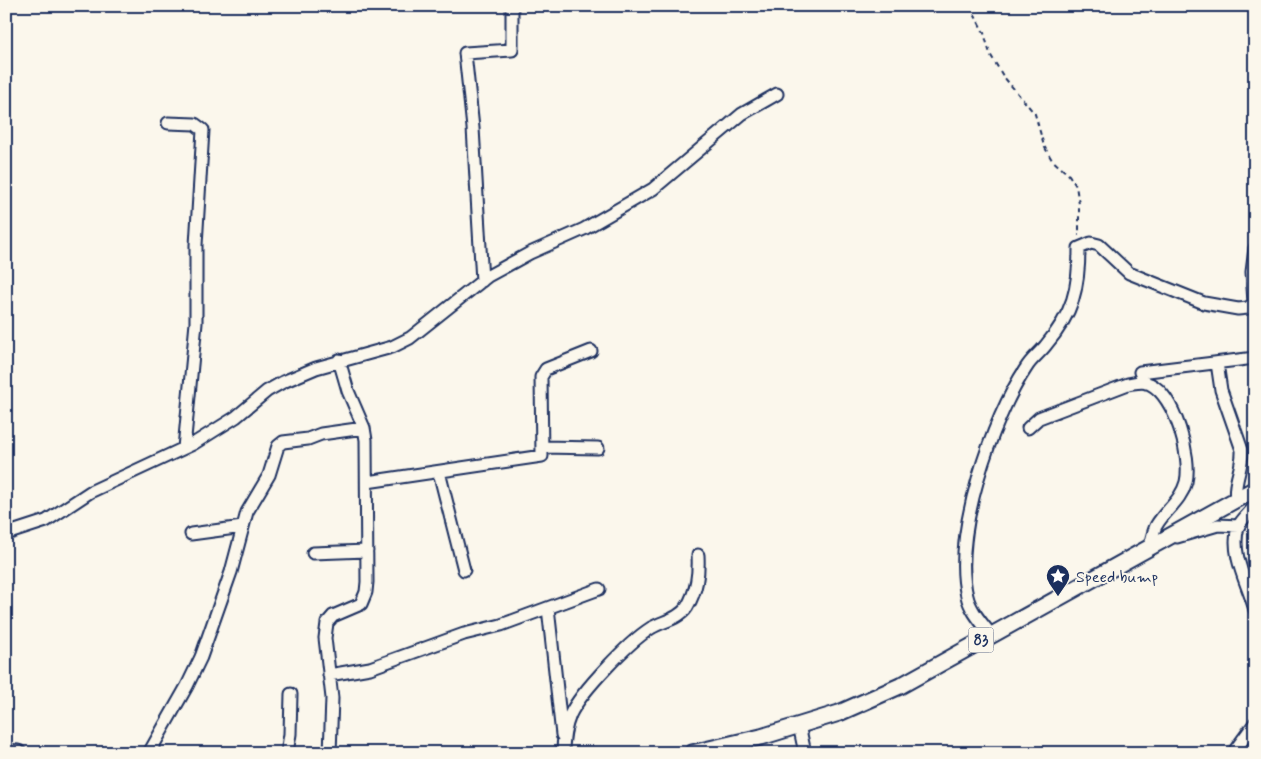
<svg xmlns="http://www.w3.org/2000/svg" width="1261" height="759" viewBox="0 0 1261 759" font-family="Mynerve,sans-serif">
<rect width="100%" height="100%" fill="#fbf7ec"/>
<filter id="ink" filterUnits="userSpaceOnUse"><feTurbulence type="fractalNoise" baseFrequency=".02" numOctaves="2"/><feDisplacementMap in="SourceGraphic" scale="10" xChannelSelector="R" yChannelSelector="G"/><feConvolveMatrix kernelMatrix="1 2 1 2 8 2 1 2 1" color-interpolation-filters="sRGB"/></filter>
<g filter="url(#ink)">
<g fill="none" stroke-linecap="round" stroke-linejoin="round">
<g stroke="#1b2f5e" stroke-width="15">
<path id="minor" d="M168 123 195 124 203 130 196 245V323L184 448
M482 281 473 128 465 53 512 50V6
M1217 363 1221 390 1242 450C1243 468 1233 482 1236 499
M1146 383 1140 372 1255 358
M1028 428 1039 418 1128 384C1135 383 1143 380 1150 384 1175 396 1192 457 1186 482 1181 501 1165 510 1156 526 1153 532 1152 539 1150 545
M542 447 598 448
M439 472 464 570
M367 482 542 456 541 377 546 369 591 351
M1255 506C1250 512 1241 520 1238 527 1230 555 1248 584 1255 610
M6 534 46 521 90 492 193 444 236 417 267 391 283 382 316 368 392 347 410 338 488 276 530 253 584 229 653 189 742 114 777 94
M191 534 243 527
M1177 537 1218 525 1239 526
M313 553 367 551
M548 608 562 735
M991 635C982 623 970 610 967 596 952 535 992 419 1026 368 1031 359 1040 353 1046 345 1073 313 1079 289 1079 248L1091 243 1099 245 1129 273 1204 303 1238 309 1248 308 1254 303 1252 272 1255 248
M329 675 370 668 464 634 501 625 599 589
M799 725 805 753
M149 753 187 686 201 657 231 572 247 512 269 475 278 446 283 442 308 439 321 434 364 428
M287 753 290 734 291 694
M330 753 332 698 325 638 327 623 333 616 361 604 366 592 367 582 366 440 364 428 348 391 339 360
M563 753C563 740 565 727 570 715 581 691 629 642 651 628 663 621 679 619 687 607 697 590 699 574 698 555
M1233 753 1255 723"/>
</g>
<g stroke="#1b2f5e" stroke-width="19">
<path id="major" d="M6 752 18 753
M692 753 761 737 839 713 900 686 1255 489"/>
</g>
<path stroke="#1b2f5e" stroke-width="2" stroke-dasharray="5 4" stroke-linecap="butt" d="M970 6 984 33 990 54 1003 76 1035 114 1044 146 1052 160 1069 175 1076 186 1079 204V235"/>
<use href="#minor" stroke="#fbf7ec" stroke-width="11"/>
<use href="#major" stroke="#fbf7ec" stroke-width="15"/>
</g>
</g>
<defs>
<g id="sight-pin" transform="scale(1.25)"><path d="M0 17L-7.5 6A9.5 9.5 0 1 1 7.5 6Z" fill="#1b2f5e" stroke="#fbf7ec"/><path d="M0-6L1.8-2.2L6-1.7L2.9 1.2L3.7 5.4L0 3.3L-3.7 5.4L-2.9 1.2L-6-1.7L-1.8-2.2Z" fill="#fff"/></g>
</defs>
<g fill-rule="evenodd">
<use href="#sight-pin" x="1058" y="576"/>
</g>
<g text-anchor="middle" stroke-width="4" stroke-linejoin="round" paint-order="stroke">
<rect fill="#fbf7ec" stroke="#5e6b89" stroke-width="1" x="968.5" y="627.5" width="25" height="25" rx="4"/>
<g font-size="15" font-weight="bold" fill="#1b2f5e">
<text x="981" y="645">83</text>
</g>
<g font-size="16" fill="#1b2f5e" stroke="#fbf7ec" text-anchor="start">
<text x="1076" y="582">Speed bump</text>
</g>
</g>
<rect width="1261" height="759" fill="none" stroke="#fbf7ec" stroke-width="25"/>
<rect x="12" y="12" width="1236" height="734" fill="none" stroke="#1b2f5e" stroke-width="2" filter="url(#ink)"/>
</svg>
